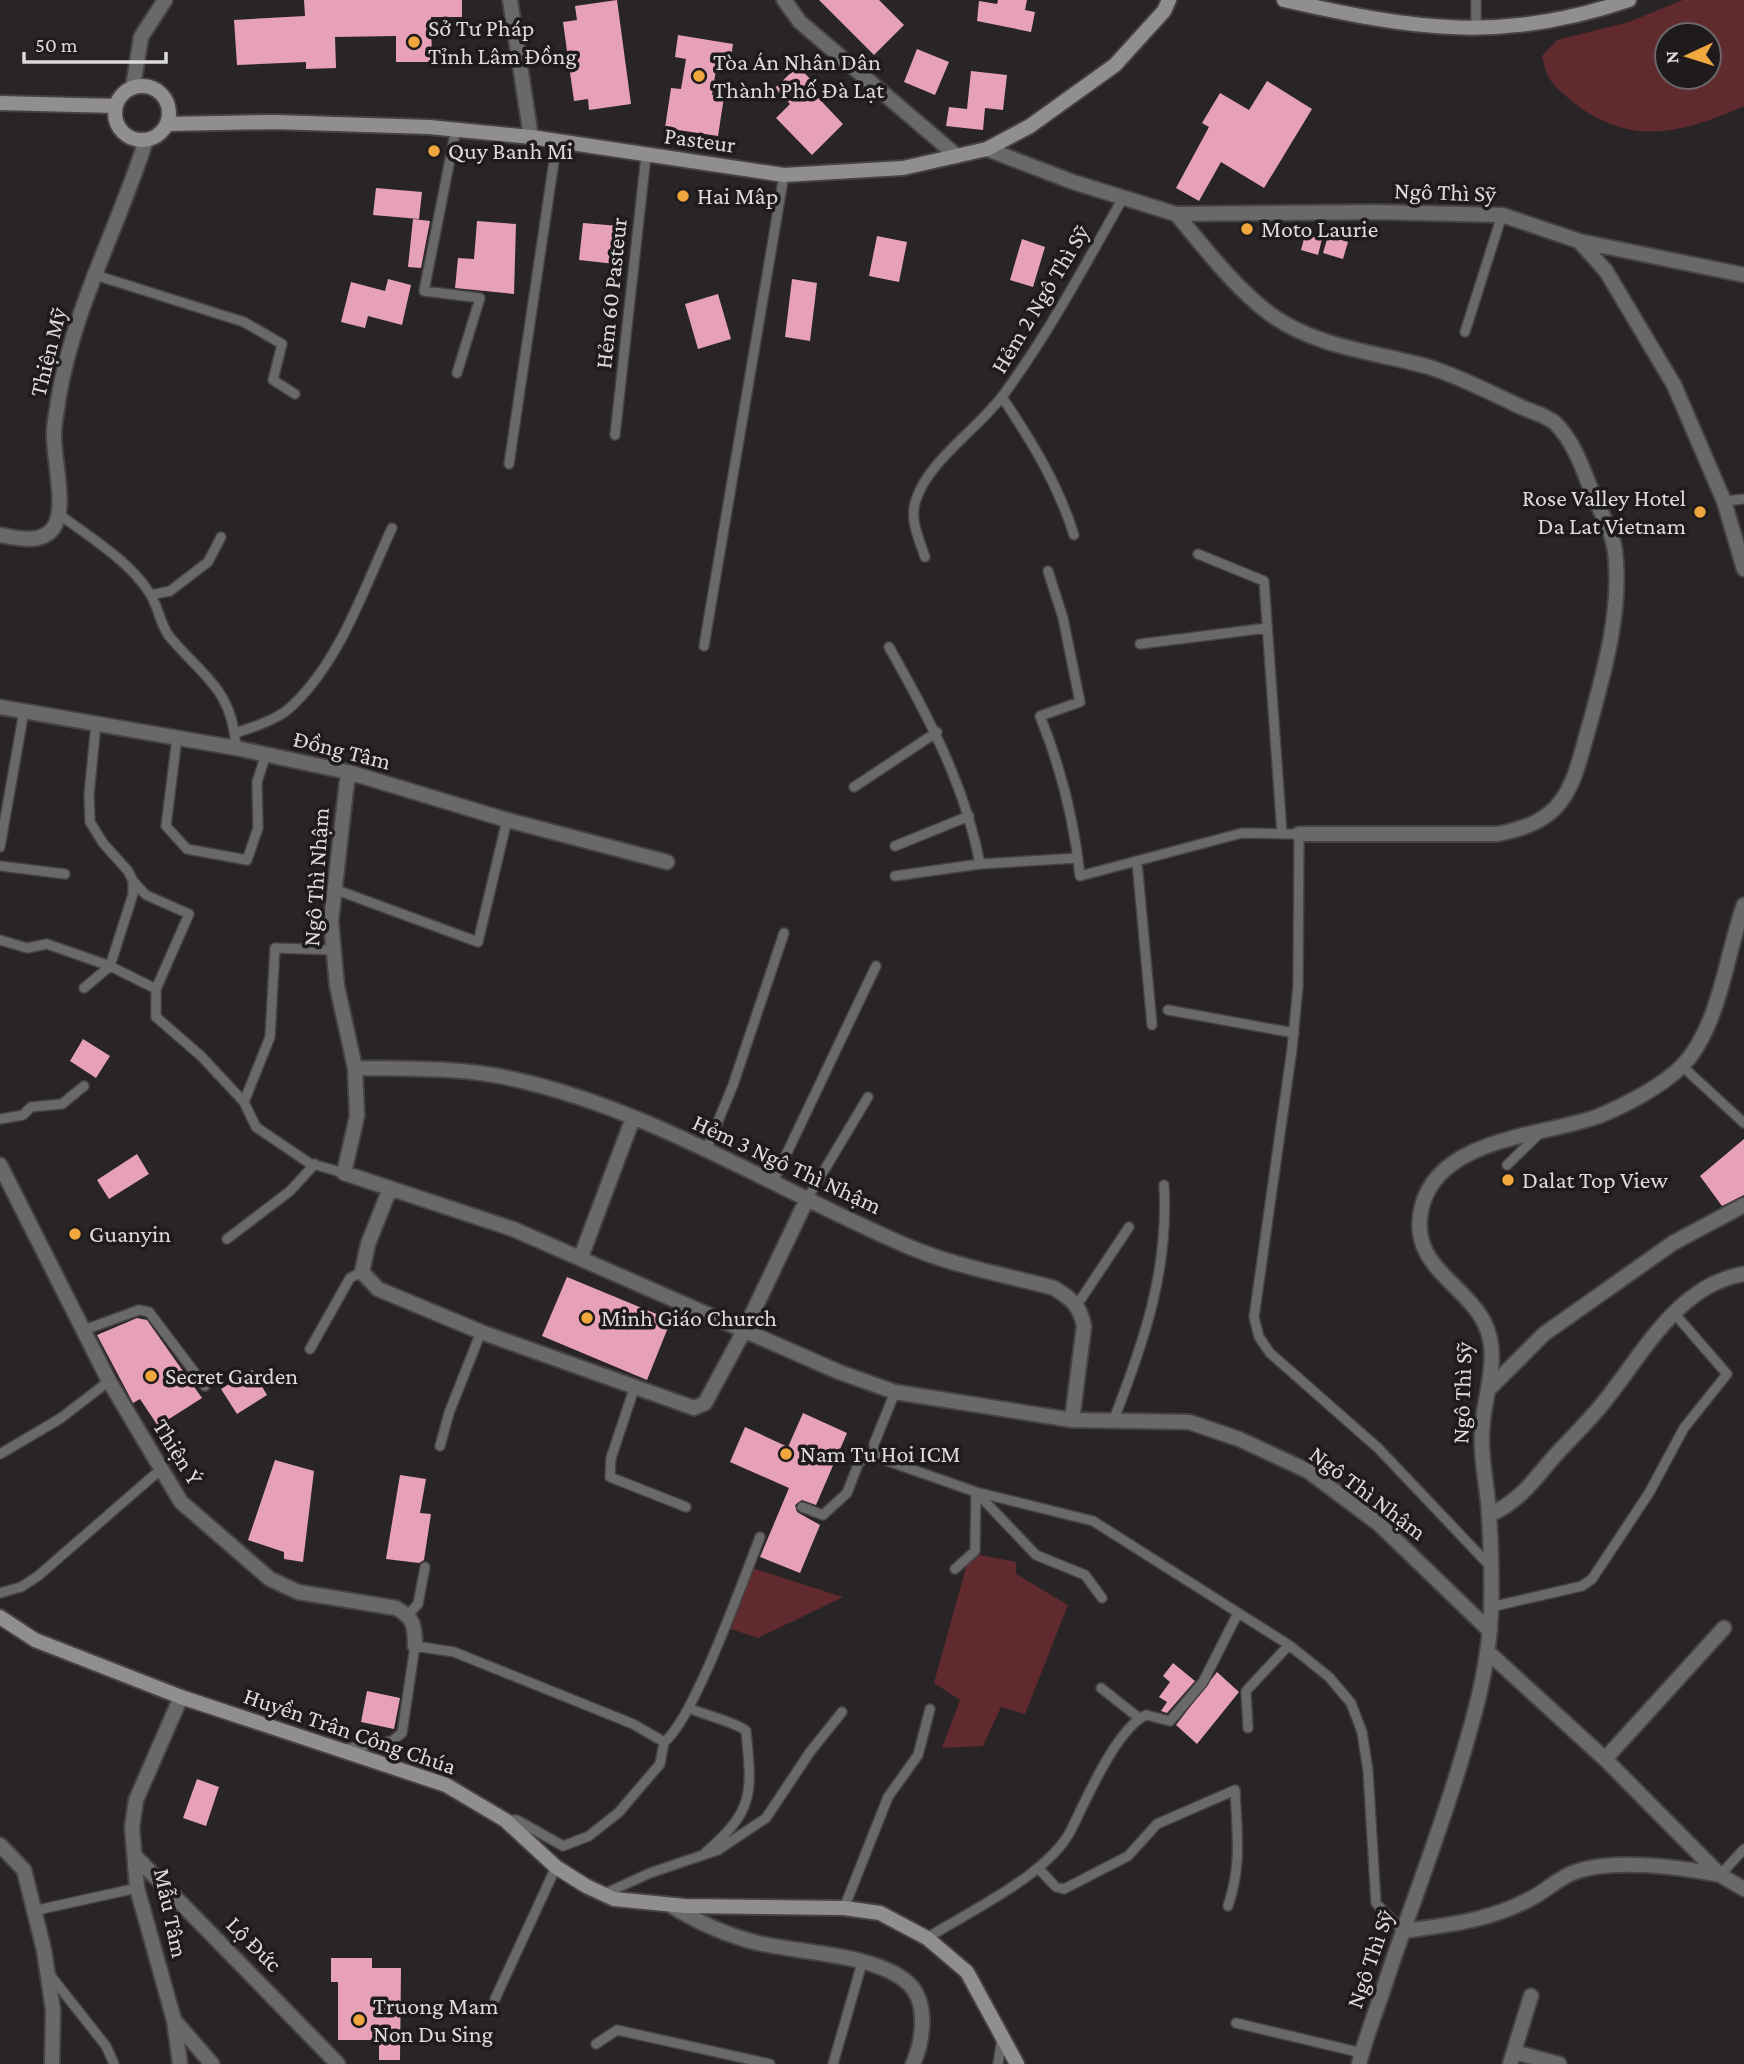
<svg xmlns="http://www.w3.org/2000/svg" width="1744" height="2064" viewBox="0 0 1744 2064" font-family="'Crimson Pro',serif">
<rect width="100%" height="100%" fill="#292527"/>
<path fill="#612a2e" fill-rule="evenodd" d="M1683 0H1744V106C1683 133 1631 148 1573 102 1553 85 1548 83 1542 56L1557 40 1629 22ZM1709 35V77H1667V35Z
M970 1553 1016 1562V1574L1068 1605 1025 1714 1001 1707 983 1746 942 1748 960 1700 934 1683Z
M752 1568 843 1597 758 1638 728 1628Z"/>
<path fill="#e6a1b6" d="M304 0H462V17H431L432 62H396V36L335 37 336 68 306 69V62L237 65 234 20 305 16Z
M617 0 631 104 589 110 588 99 574 101 563 22 577 20 575 6Z
M819 0H879L904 25 874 55Z
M998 0H1027L1025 10 1035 12 1031 32 977 21 979 1 997 4Z
M678 35 733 44 730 65 717 63 712 95 724 97 718 136 665 128 671 88 681 89 686 59 675 57Z
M917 49 949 62 935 95 904 82Z
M798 66 811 80 806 85 843 124 812 155 776 118 790 104 775 88Z
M971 71 1007 75 1003 110 985 108 983 130 946 126 949 107 967 109Z
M1267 81 1312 109 1264 188 1221 162 1199 201 1176 188 1209 127 1202 123 1220 93 1249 110Z
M376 188 422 192 419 219 373 215Z
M413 219 430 221 421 268 408 267Z
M477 221 516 224 514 294 455 288 458 258 474 259Z
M583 223 619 226 615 264 579 260Z
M1305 235 1322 239 1318 255 1301 250Z
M877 236 907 242 899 282 869 276Z
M1328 236 1348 242 1343 259 1323 253Z
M1022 239 1045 247 1033 287 1010 280Z
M388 279 411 285 402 325 368 316 365 328 341 322 351 282 385 291Z
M792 279 817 283 810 341 785 337Z
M718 294 731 339 698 349 685 304Z
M83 1039 110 1056 96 1078 70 1061Z
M1744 1139V1195L1722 1206 1700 1176Z
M137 1154 149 1174 109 1199 97 1180Z
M567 1277 671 1320 647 1380 542 1336Z
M137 1318 147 1320 202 1398 158 1426 140 1399 133 1403 97 1335Z
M252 1370 267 1395 237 1414 221 1389Z
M803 1413 847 1433 816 1505 802 1500 795 1505 797 1512 820 1525 800 1573 760 1557 789 1488 730 1462 745 1427 788 1447Z
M275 1460 314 1471 303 1562 284 1559V1552L248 1540Z
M400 1475 426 1479 420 1513 431 1514 424 1560 419 1563 386 1559Z
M1173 1663 1195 1681 1167 1713 1161 1711 1167 1702 1159 1697 1170 1682 1163 1676Z
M1217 1672 1239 1692 1197 1744 1176 1725Z
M367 1691 400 1698 394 1729 361 1722Z
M197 1779 219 1787 206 1826 183 1818Z
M331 1958H372V1968H401L400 2060H379V2040H338V1982H331Z"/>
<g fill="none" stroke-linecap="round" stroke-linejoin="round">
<g stroke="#464244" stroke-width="12">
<path id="lane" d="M1476 30V0
M456 129 424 291 480 298 457 373
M92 274 244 322 282 344 273 380 295 394
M1465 332 1502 215
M1002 397C1032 442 1058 484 1074 535
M615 435 646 156
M509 464 557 141
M1724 501 1744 499
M60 515C91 538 128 560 149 592 158 605 160 624 169 636 202 676 233 689 236 748
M1198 554 1264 581 1282 834
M925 557C919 539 909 519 916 500 928 461 980 427 1004 394 1050 331 1085 265 1123 198
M1048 571 1063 618 1080 702 1040 716C1061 768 1074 819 1080 876L1242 833 1299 834 1298 986 1292 1049 1254 1317 1259 1337 1270 1353 1378 1448 1490 1566
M151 595 170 591 208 562 221 537
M1140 644 1267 628
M704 646 784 175
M889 647C928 716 965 785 980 864L1078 858
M236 733C255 726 278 720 293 705 341 659 364 588 392 528
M177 738 166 826 187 849 247 860 258 828 257 782 266 754
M854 787 937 732
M895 846 969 816
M0 847 24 711
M1137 862 1152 1025
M0 866 65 874
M895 876 980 864
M133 881 146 895 189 914 156 989
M334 889 478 942 507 820
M0 940 27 948 47 944 110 966 156 989V1017L201 1056 244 1102 256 1127 309 1163 344 1173
M84 988 110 966 133 894V881L128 871 103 843 90 822 89 795 96 724
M1168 1010 1294 1033
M1682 1066 1744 1123
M244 1102 270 1037 275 948 332 950
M0 1119 23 1115 31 1107 62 1104 84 1086
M707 1148 733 1085 784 933
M1507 1165 1540 1133
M774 1180 876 966
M807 1199 868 1097
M227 1239 290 1191 315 1164
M1077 1305 1129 1227
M84 1330 139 1310 149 1312 205 1386
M310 1349 350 1278 362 1272
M635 1386 611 1458 610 1477 686 1507
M895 1392 874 1444 875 1454 882 1459 976 1492 1093 1521 1289 1645 1329 1677 1351 1703 1362 1732 1368 1771 1376 1903 1403 1931
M1114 1419C1144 1342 1169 1269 1164 1185
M440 1446 449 1413 481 1332
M0 1454 61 1418 109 1381
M977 1493 1036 1555 1085 1575 1102 1598
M802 1507 823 1515 847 1493 859 1462 875 1454
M955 1569 975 1551 976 1492
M0 1593 21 1587 38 1576 160 1470
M1491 1607 1582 1586 1592 1579 1649 1493 1684 1428 1727 1374 1674 1313
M408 1615 418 1604 425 1567
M1101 1688 1139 1718
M689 1708C702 1714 740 1724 746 1731 752 1792 755 1810 706 1852
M1248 1728 1246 1691 1289 1645
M344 1749 392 1741 402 1733 415 1646 454 1652 633 1724 664 1742
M505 1820H517L563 1846 589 1836 619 1812 660 1764 664 1742C693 1721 744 1578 760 1537
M1039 1869 1056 1887 1064 1889 1128 1856 1157 1824 1235 1790C1237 1832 1242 1865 1228 1906
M1720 1875 1744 1849
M604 1894 650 1873 718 1850 766 1818 810 1752 842 1712
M844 1908 888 1797 918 1755 930 1709
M33 1911 137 1888
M927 1938C970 1911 1049 1874 1071 1830 1086 1800 1116 1729 1146 1715L1170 1721 1203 1682 1238 1613
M50 1975 106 2046 114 2064
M495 1999 556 1867
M1236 2023 1362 2053
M596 2044 617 2030 770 2064
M833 2064 862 1963
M998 2064 1002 2038"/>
</g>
<g stroke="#464244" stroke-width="18">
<path id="street" d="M510 0 531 137
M784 0 800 22 957 156
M133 87 141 37 165 0
M987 149 1073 182 1176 214 1376 212 1502 215 1579 241 1606 271 1674 385 1724 501 1744 569
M1176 214C1205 248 1234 287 1270 314 1317 348 1376 352 1429 367 1461 377 1491 393 1521 407 1532 412 1546 415 1555 423 1572 439 1582 466 1590 487 1598 508 1612 529 1615 551 1622 608 1605 669 1590 723 1572 786 1569 821 1497 834H1299
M1579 241 1744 275
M0 535C18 538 42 545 54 527 67 507 53 458 54 433 54 422 57 412 58 401 73 308 118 229 146 140
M0 707 236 748 348 772 507 820 667 862
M348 772 331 921 337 986 355 1068 357 1116 344 1173 513 1229 839 1372 895 1392 1072 1420 1189 1422 1239 1439 1308 1471 1379 1524 1490 1631
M355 1068C408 1069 462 1067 513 1079 654 1110 776 1190 907 1246 954 1266 1005 1275 1054 1288 1072 1299 1080 1306 1084 1326L1072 1420
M0 1165 109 1381 181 1502 270 1579 298 1592 396 1608C414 1618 415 1626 415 1646
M389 1191 368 1244 362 1272 378 1289 481 1332 694 1408 705 1403 745 1329 807 1199
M581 1257 633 1118
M1489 1389 1544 1334 1673 1243 1744 1205
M1489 1515C1518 1502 1532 1483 1552 1459 1567 1442 1584 1426 1599 1408 1640 1360 1675 1285 1744 1274
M1489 1653 1605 1759 1720 1875 1744 1889
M1605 1759 1724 1628
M0 1845 24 1870 44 1950 53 2010 52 2064
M136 1857 338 2064
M670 1905C699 1923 725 1935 758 1943 800 1953 876 1954 908 1983 929 2002 923 2041 913 2064
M1403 1931C1447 1925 1488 1921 1528 1900 1543 1893 1555 1881 1570 1874 1608 1857 1680 1867 1720 1875
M174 2020 212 2064
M1514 2052 1559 2064
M180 2064 174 2020 137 1888 132 1827 136 1800 181 1697
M1359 2064C1366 2035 1378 2007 1387 1978 1412 1903 1441 1830 1463 1754 1477 1707 1489 1662 1491 1612 1492 1580 1491 1547 1489 1515 1488 1487 1480 1460 1482 1432 1483 1397 1502 1356 1484 1322 1462 1281 1407 1264 1422 1206 1440 1137 1544 1136 1599 1116 1626 1105 1662 1086 1682 1066 1720 1027 1726 954 1744 905
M1510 2064 1531 1996"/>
</g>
<g stroke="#464244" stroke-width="18">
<path id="secondary" d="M1284 0C1412 29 1501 44 1629 0
M115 113a27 27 0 1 1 54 0a27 27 0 1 1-54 0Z
M0 103 115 106
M167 124 274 122 429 127 531 137 784 175 903 168 987 149 1030 126 1115 65 1164 11 1169 0
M0 1617 35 1640 181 1697 446 1785 505 1820 556 1867 586 1886 614 1899 685 1906 844 1908 880 1913 927 1938 967 1972 1017 2064"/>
</g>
<use href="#lane" stroke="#6a696a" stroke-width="9"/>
<use href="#street" stroke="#6a696a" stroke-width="14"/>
<use href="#secondary" stroke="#918e91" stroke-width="14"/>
</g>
<g fill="#f0a73e" stroke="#1f1b1d" stroke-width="2.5">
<circle cx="414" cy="42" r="7"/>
<circle cx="699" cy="76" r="7"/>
<circle cx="434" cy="151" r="7"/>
<circle cx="683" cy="196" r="7"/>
<circle cx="1247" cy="229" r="7"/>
<circle cx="1700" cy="512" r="7"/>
<circle cx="1508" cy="1180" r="7"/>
<circle cx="75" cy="1234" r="7"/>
<circle cx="587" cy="1318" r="7"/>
<circle cx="151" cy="1376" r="7"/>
<circle cx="786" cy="1454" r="7"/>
<circle cx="359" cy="2020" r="7"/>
</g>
<g text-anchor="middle" stroke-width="7" stroke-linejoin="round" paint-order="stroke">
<g font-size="24" fill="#dddadc" stroke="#1f1b1d" text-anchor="start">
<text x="428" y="36">Sở Tư Pháp<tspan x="428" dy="28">Tỉnh Lâm Đồng</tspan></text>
<text x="713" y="70">Tòa Án Nhân Dân<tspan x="713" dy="28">Thành Phố Đà Lạt</tspan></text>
<text x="448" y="159">Quy Banh Mi</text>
<text x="697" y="204">Hai Mâp</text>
<text x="1261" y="237">Moto Laurie</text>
<text x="1686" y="506" text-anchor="end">Rose Valley Hotel<tspan x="1686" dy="28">Da Lat Vietnam</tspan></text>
<text x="1522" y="1188">Dalat Top View</text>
<text x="89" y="1242">Guanyin</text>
<text x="601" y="1326">Minh Giáo Church</text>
<text x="165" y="1384">Secret Garden</text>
<text x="800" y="1462">Nam Tu Hoi ICM</text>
<text x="373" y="2014">Truong Mam<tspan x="373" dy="28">Non Du Sing</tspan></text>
</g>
<g font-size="24" fill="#dddadc" stroke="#1f1b1d">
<text transform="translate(700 140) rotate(8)" y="8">Pasteur</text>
<text transform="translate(1445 192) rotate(2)" y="8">Ngô Thì Sỹ</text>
<text transform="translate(611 293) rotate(-84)" y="8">Hẻm 60 Pasteur</text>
<text transform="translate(1040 299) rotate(-59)" y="8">Hẻm 2 Ngô Thì Sỹ</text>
<text transform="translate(48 352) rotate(-76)" y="8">Thiện Mỹ</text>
<text transform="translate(342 750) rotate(14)" y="8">Đồng Tâm</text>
<text transform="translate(316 877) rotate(-86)" y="8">Ngô Thì Nhậm</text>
<text transform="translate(787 1164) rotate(25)" y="8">Hẻm 3 Ngô Thì Nhậm</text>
<text transform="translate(1462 1393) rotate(-88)" y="8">Ngô Thì Sỹ</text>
<text transform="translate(178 1452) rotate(58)" y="8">Thiện Ý</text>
<text transform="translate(1368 1493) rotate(37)" y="8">Ngô Thì Nhậm</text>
<text transform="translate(350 1731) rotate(19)" y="8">Huyền Trân Công Chúa</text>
<text transform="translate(171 1913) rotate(78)" y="8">Mẫu Tâm</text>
<text transform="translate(254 1944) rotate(45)" y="8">Lộ Đức</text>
<text transform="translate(1370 1959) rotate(-71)" y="8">Ngô Thì Sỹ</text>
</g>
</g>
<g transform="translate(1688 56) rotate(266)"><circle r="33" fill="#1f1b1d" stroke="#6b6769" stroke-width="2"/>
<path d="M0-5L12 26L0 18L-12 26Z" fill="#f0a73e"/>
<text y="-10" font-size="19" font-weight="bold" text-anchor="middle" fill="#dddadc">N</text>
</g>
<path d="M24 52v10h142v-10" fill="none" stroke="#dddadc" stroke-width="3.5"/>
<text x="35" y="52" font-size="21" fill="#dddadc" stroke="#1f1b1d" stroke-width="5" paint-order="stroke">50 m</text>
</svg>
